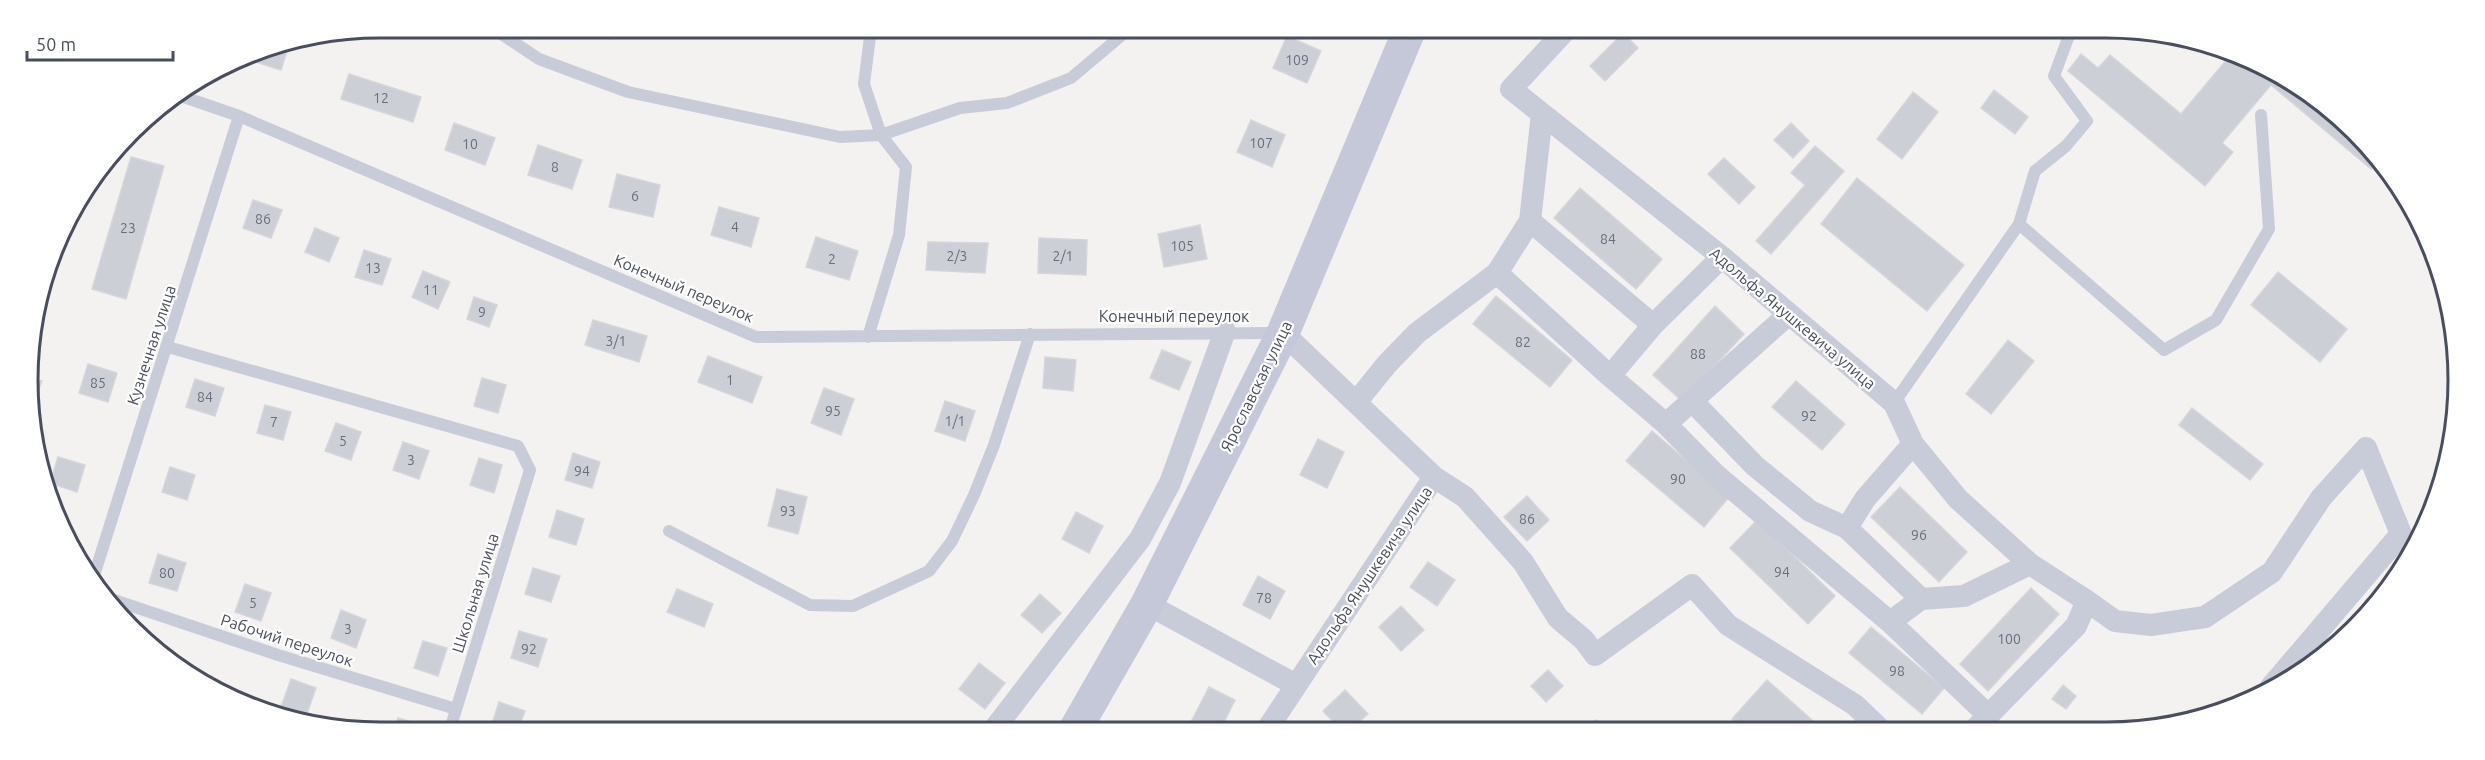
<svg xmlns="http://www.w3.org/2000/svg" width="2485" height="760" viewBox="0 0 2485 760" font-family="Ubuntu,sans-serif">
<rect width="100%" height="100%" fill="#f3f2f1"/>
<path fill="#cdcfd6" stroke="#d5d5dc" stroke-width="1.5" d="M580 28H615L611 39Z
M1623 33 1638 48 1605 81 1590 66Z
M1287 36 1321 51 1307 83 1273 68Z
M289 45 281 70 240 57 245 54Z
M2081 54 2098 68 2110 55 2181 114 2229 57 2301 87 2377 162 2371 169 2271 85 2222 143 2233 152 2205 186 2068 71Z
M349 74 421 97 413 122 341 99Z
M1994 90 2028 117 2015 134 1981 108Z
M1913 92 1938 112 1902 159 1877 139Z
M1251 120 1285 135 1272 167 1237 152Z
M454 123 495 138 485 165 445 150Z
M1791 123 1809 141 1793 158 1774 140Z
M538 145 582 160 572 189 528 175Z
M1815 146 1844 171 1771 254 1756 241 1805 185 1791 173Z
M131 157 164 166 126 299 92 289Z
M1724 158 1755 187 1739 204 1708 174Z
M617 174 660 185 653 217 609 207Z
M1857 178 1964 265 1927 311 1821 224Z
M1580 188 1662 259 1636 289 1554 218Z
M253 200 282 210 271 238 243 228Z
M719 207 759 218 751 247 711 235Z
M1200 225 1207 259 1164 267 1158 234Z
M315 228 339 238 329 262 305 252Z
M816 237 858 251 849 280 806 267Z
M1039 238 1087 240 1086 275 1038 273Z
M928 242 988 243 985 273 926 270Z
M364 250 391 259 382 285 355 277Z
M423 271 450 282 438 309 412 297Z
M2278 272 2347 329 2320 362 2251 305Z
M1496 296 1572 360 1550 387 1473 324Z
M474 297 497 305 489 327 467 319Z
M1715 306 1744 334 1682 401 1653 375Z
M593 320 647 336 639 362 585 345Z
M2008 340 2034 361 1991 414 1966 394Z
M1162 350 1191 362 1179 390 1150 378Z
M708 356 762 377 752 403 698 382Z
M1045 357 1076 360 1073 391 1043 388Z
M88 364 117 373 108 402 79 393Z
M33 378 42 381 34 401Z
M482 378 506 385 498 413 474 406Z
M195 379 224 388 215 416 186 407Z
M1796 381 1845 424 1822 450 1772 407Z
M824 388 854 399 841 435 811 423Z
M945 401 975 411 965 441 935 431Z
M265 405 291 412 283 440 257 433Z
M2192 408 2263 464 2250 480 2179 425Z
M336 423 361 432 351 460 325 451Z
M1652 431 1729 497 1704 527 1626 461Z
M1318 439 1344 452 1327 488 1300 475Z
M403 442 429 451 419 479 393 470Z
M573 453 600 462 592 488 565 480Z
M58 457 85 465 77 492 50 483Z
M479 458 502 465 494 493 470 485Z
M170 467 195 475 187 500 162 492Z
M1900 487 1967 552 1939 582 1871 517Z
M777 489 807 497 798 534 768 526Z
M1527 496 1549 520 1527 541 1504 517Z
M557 510 584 519 576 545 549 537Z
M1076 512 1103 526 1089 553 1062 539Z
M1757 520 1835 596 1808 624 1730 548Z
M158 554 186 563 177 591 149 583Z
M1428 562 1455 580 1437 606 1410 587Z
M533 568 560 576 551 602 525 594Z
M1258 576 1285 591 1270 619 1243 605Z
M245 584 271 593 261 621 235 612Z
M2031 588 2059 614 1988 691 1960 664Z
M677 589 713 604 704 627 667 612Z
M1040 594 1061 613 1042 633 1021 615Z
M1401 606 1424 630 1401 651 1379 627Z
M341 610 366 620 356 648 331 638Z
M1871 627 1944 688 1922 714 1849 653Z
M519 631 547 639 538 667 511 658Z
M423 641 447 648 438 676 414 668Z
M979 663 1005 683 985 709 959 689Z
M1548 670 1563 686 1546 702 1531 686Z
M291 679 316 688 306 716 281 707Z
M1767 680 1822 729H1744L1732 719Z
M2063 685 2076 696 2066 709 2052 699Z
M1209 687 1235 700 1221 728H1203L1191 722Z
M1345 690 1368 714 1352 728H1339L1323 711Z
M499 702 525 711 519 727H491Z
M398 718 422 725V726H396Z
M1596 720 1605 729H1588Z"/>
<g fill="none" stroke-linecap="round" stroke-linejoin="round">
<path stroke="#c8ccd8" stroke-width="12" d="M491 27 539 59 628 92 840 137 881 135 960 108 1007 103 1071 78 1128 30
M178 95 239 116 756 337 1279 333
M2019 224 2035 171 2066 146 2087 121 2054 76 2070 33
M868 337 899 235 906 167 881 135 864 84 871 29
M168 347 518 446 530 470 451 726
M1894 403 2019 224 2164 350 2216 320 2269 229 2261 115
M669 531 810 605 853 606 929 571 952 541 974 495 994 445 1030 334
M92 582 239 116
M108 598 278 655 456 709"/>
<path stroke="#c8ccd8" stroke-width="22" d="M1564 32 1511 89 1722 257 1894 403 1913 444 1958 499 2030 564 2087 601 2076 626 1974 730
M1542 114 1530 221 1497 273 1610 376
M1530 221 1653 325
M1789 314 1666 424 1716 475 1890 622 1921 599 1964 596 2030 564
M1357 401 1387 364 1417 333 1497 273
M1693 402 1755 466 1810 511 1847 528
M1666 424 1610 376 1653 325 1722 257
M1913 444 1865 499 1847 528 1921 599
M1434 477 1465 497 1523 562 1558 618 1584 640 1595 655 1692 585 1728 625 1855 705 1880 729
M2087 601 2115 621 2151 625 2205 617 2272 572 2321 498 2366 448 2401 534 2270 688
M1147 604 1296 685
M1890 622 1989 716
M995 728 1140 539 1170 483 1225 331
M1268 728 1434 477 1283 333"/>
<path stroke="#c4c8d9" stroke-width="33" d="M1076 728 1147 604 1283 333 1409 31"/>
</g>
<g text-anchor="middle" stroke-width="4.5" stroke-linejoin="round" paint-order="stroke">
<g font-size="14" fill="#6a6e7c">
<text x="1297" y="65">109</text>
<text x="381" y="103">12</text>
<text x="1261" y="148">107</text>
<text x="470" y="149">10</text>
<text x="555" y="172">8</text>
<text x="635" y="201">6</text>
<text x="263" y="224">86</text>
<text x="735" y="232">4</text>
<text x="128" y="233">23</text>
<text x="1608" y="244">84</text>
<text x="1182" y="251">105</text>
<text x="957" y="261">2/3</text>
<text x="1063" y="261">2/1</text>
<text x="832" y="264">2</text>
<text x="373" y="273">13</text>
<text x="431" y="295">11</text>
<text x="482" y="317">9</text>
<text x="616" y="346">3/1</text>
<text x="1523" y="347">82</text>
<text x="1698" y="359">88</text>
<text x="730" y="385">1</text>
<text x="98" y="388">85</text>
<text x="205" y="402">84</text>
<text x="833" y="416">95</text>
<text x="1809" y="421">92</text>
<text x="955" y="426">1/1</text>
<text x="274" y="427">7</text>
<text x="343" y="446">5</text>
<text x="411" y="465">3</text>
<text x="582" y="476">94</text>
<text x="1678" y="484">90</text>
<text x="788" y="516">93</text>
<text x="1527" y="524">86</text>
<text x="1919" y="540">96</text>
<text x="1782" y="577">94</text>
<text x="167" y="578">80</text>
<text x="1264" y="603">78</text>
<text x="253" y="608">5</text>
<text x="348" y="634">3</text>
<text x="2009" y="644">100</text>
<text x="529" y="654">92</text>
<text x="1897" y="676">98</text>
</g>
<g font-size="16" fill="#494e5e" stroke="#fff">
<text transform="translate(684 288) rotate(23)" y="6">Конечный переулок</text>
<text x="1174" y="322">Конечный переулок</text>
<text transform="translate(1793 318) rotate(40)" y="6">Адольфа Янушкевича улица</text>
<text transform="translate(151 345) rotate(-72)" y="6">Кузнечная улица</text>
<text transform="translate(1256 386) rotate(-64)" y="6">Ярославская улица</text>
<text transform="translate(1369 575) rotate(-56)" y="6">Адольфа Янушкевича улица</text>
<text transform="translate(475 593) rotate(-73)" y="6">Школьная улица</text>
<text transform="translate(287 640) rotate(18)" y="6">Рабочий переулок</text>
</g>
</g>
<path d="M0 0H2485V760H0ZM380 38H2106A342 342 0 0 1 2448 380V380A342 342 0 0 1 2106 722H380A342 342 0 0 1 38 380V380A342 342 0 0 1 380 38Z" fill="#fff" fill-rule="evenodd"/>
<path fill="none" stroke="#494e5e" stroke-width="3" d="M380 38H2106A342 342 0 0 1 2448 380V380A342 342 0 0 1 2106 722H380A342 342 0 0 1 38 380V380A342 342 0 0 1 380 38Z"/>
<path d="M27 51v9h146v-9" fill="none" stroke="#494e5e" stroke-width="3"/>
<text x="36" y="51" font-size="18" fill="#494e5e" stroke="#ffffff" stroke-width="4.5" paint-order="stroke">50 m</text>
</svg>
